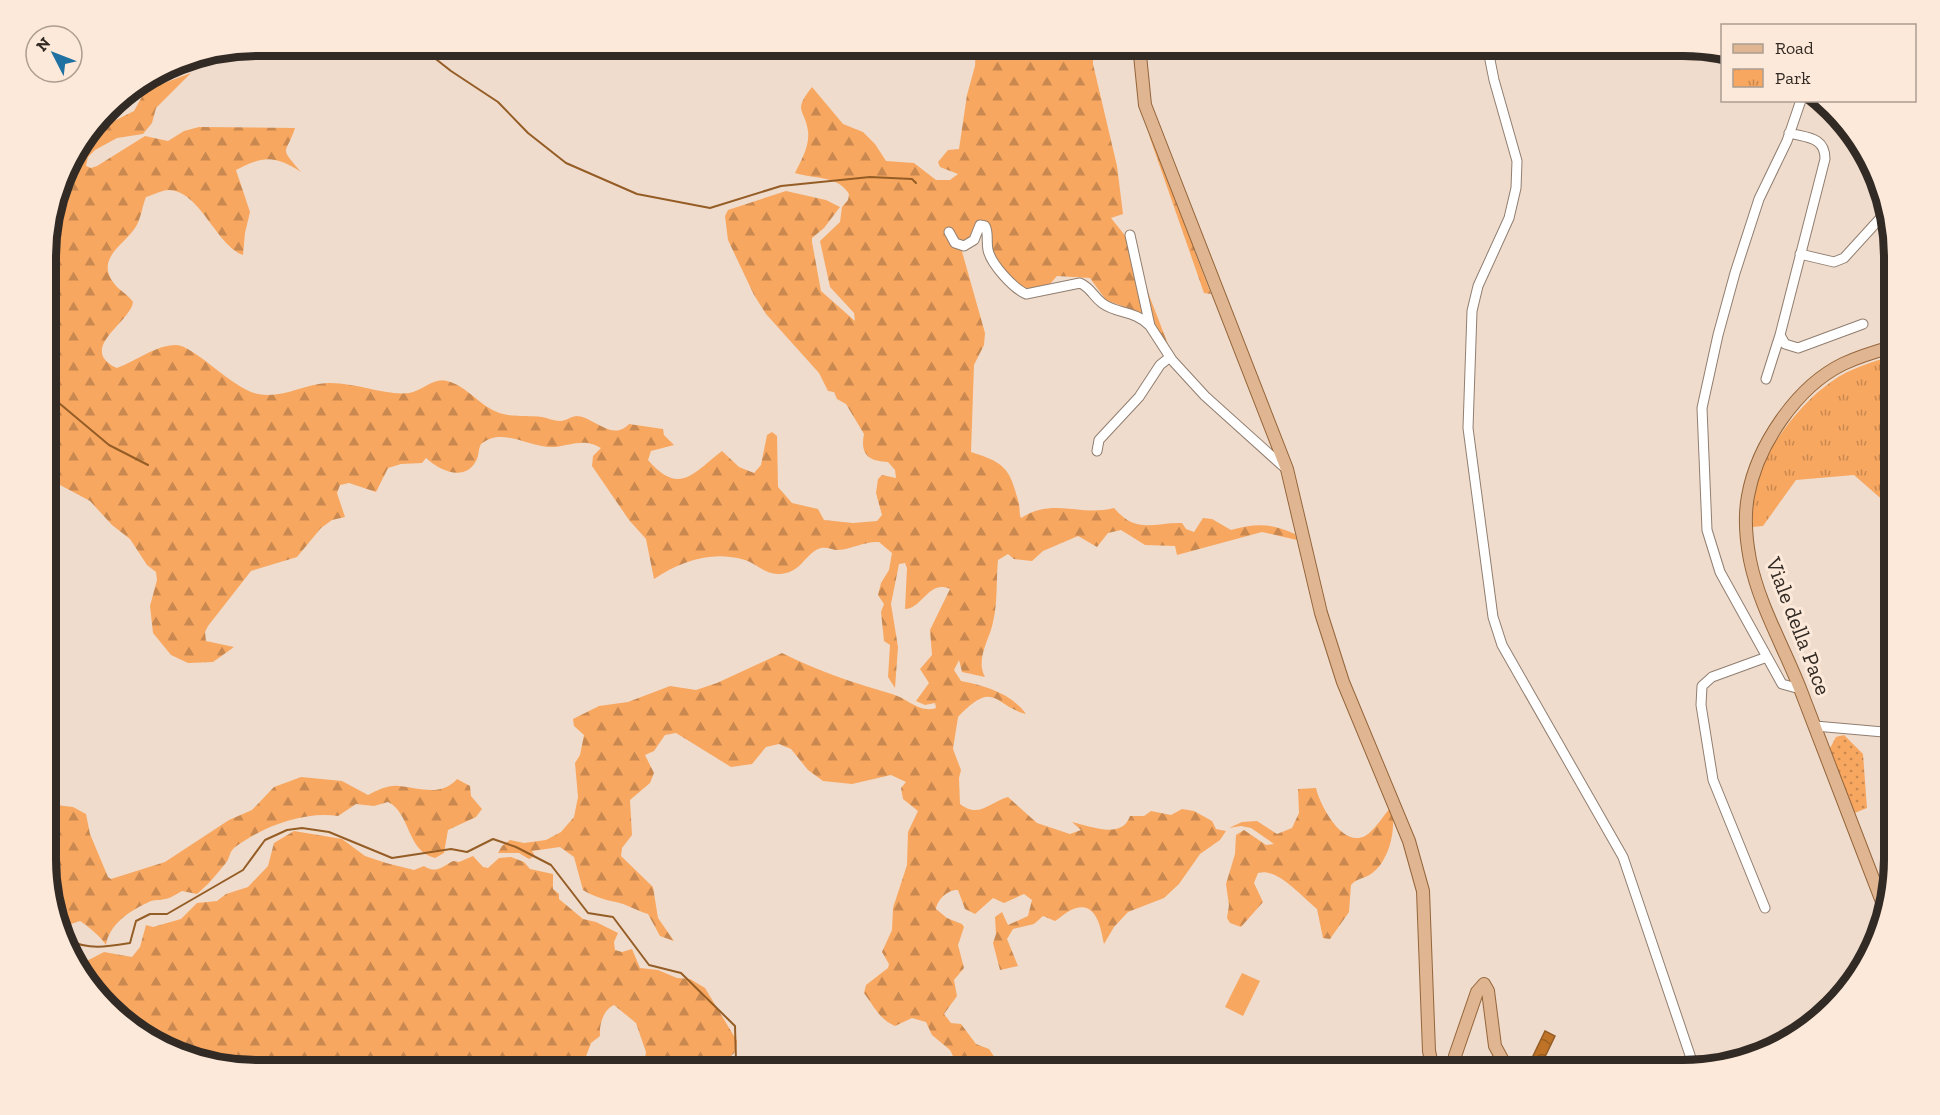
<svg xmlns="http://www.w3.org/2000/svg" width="1940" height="1115" viewBox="0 0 1940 1115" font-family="'Zilla Slab',serif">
<defs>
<pattern id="grass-dots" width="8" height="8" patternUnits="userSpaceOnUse" patternTransform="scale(1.5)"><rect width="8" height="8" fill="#f7a760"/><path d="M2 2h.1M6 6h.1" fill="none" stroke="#c9884f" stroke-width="1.8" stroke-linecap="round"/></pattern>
<pattern id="forest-firs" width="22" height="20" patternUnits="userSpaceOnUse" patternTransform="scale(1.5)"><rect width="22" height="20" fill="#f7a760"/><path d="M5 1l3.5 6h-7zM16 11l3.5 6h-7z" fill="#c9884f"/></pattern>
<pattern id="park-tufts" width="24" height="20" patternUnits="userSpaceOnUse" patternTransform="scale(1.5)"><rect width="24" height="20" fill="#f7a760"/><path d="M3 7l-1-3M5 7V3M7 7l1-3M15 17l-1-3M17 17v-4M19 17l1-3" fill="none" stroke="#c9884f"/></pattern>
<pattern id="water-waves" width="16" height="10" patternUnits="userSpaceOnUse" patternTransform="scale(1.5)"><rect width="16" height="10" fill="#bf7327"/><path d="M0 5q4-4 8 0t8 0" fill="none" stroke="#9c5f21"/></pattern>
</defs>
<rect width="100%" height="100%" fill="#f0dccc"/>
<path fill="url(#grass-dots)" d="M1844 735 1863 754 1867 808 1852 814 1828 752 1836 737Z"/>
<path fill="url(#forest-firs)" d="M976 45H1093V64L1117 166 1123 214 1111 218 1127 238 1171 352 1151 317 1106 300 1090 278 1057 276 1049 285 1024 290 994 258 983 226 975 240 961 248 985 333 984 345 974 365 971 452C1006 463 1010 469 1019 504 1020 509 1019 514 1021 518 1054 497 1079 517 1114 508 1137 535 1154 522 1182 523L1186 529 1194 532 1203 518 1212 519 1231 530C1255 523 1272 523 1295 534L1297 540 1262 532 1177 555 1175 546 1145 545 1121 530 1108 533 1097 547 1078 536 1043 551 1032 561 1014 559 1008 554 998 560C996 580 998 601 993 622 990 639 975 659 985 677L962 672 959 660 954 670 961 681C984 685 1012 694 1026 714 994 706 995 678 958 717L953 749 961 770 959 778 960 804C979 819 990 802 1008 797L1037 823 1070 834 1081 830 1072 822C1090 826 1122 840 1130 816H1144L1151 811 1171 815 1182 809 1194 811 1212 821 1216 829 1226 831 1220 840 1200 854 1179 884 1164 898 1128 912 1114 927 1104 944C1101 930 1097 898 1071 910 1065 913 1060 918 1055 921L1043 916 1034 924 1013 929 1007 939 1018 966 1000 970 993 943 996 934 995 917 1002 912 1008 925 1028 916 1032 900 1024 894 1004 903 993 898 975 914 965 909 958 890C948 889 937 900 936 909L947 918 962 924 964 927 958 945 964 968 954 980 957 996 944 1014 951 1023 961 1024 976 1044 989 1049 1003 1070H960L950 1050 932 1035 926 1022 912 1018 895 1026C880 1020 873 1005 864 993L866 985 888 968 889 964 882 952 892 930 893 908 907 865 908 832 918 811 903 799 901 788 906 782 891 775 852 784 823 781 808 770 791 749 779 744 766 747 752 764 731 767 676 733 665 735 654 751 645 755 654 773 650 783 630 800 632 835 622 848 621 856 653 887 658 918 674 941 660 936 648 914C638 911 626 904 616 902 605 900 593 896 583 890L574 857 560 847 532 851 535 856 529 859 519 853H498L502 846 510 840 524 843 546 840 561 832 574 817 578 797 575 763 580 755 584 735 574 726 573 719 599 706 628 702 670 686 696 690 717 683 782 653C818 671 854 683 892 694 907 698 920 714 936 708L935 703 925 705 916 701 929 683 920 669 932 655 930 630 950 589C929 579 922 609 905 609L907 568 905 563 899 564 891 604 898 647 895 688 888 677 890 645 884 641 881 612 884 604 878 595 881 583 889 570 892 553 879 542C865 541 852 549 838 550 830 550 825 545 816 550 802 559 800 573 779 574 766 575 757 564 745 560 712 550 681 561 654 579L646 539 629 520 592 466 593 456 601 448C584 438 572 445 555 447 529 449 504 426 481 444 478 450 479 454 477 459 466 483 440 471 426 458L422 463 401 464 388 468 376 492 349 483 340 485 337 493 345 517 332 520 321 528 297 557 251 571 208 626 205 632 206 641 234 647 213 662 188 663 171 655 153 633 150 606 157 580 156 572 147 565 130 539 112 525 90 501 47 478V229L67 163 90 133 134 111 150 82 164 83 191 73 156 108 152 123 143 134 117 138 95 150 88 157 86 166 91 168 97 166 145 136 168 141 184 131 199 127 295 128C286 156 278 145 301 172 274 155 263 156 236 170L250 212 245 233 243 255C216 245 200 191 169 190 162 190 153 195 146 197 142 207 141 219 135 228 124 245 96 258 113 282 118 290 128 294 133 302 131 322 76 349 117 368 136 361 156 345 176 345 194 345 232 389 258 394 283 399 303 384 328 383 355 382 386 396 409 393 422 391 434 377 447 381 467 386 479 405 497 412 511 418 528 415 542 417 548 418 554 421 560 421 566 421 572 416 577 416 594 417 612 442 629 424L663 429 664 435 674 445 651 451 648 460C680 497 694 472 722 451L739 467 754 473 761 465 767 435 772 432 777 436 778 487 792 503 818 509 824 520 853 523 877 521 882 515 876 493 878 479 882 475 896 478 895 470 888 462C868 461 860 454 864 434L846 404 837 399 834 392 828 391 819 373 766 314 754 295 728 240 725 216 728 210 786 191 826 200 840 207 824 228 812 238V242L821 291 855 321 854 313 830 287 820 241 840 222 842 207 848 200 849 194C838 175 813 179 795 173 801 161 810 146 808 131 805 109 792 112 812 87L843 124 863 132 875 144 886 161 914 163 936 180H950L958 174 940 167 938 162 948 150 959 149 967 95 975 66Z
M1142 82 1198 248 1194 250 1211 294 1204 293 1150 138 1143 105Z
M301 777 342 781 368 795C378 790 388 785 399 786 420 788 441 797 457 779L470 786 471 796 482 809 476 817 448 830 444 853 435 858C406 851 411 813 388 802L374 806 356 804 338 816C304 811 261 827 234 848 229 852 230 859 225 864 217 874 207 886 197 894L182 891C176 894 172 898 165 899 158 901 153 899 147 903 129 911 109 925 106 945 103 939 87 925 80 921L62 927 47 886V804L73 807 86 814 90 834 108 877 111 879 165 862 229 820 252 810 274 787Z
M1316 788C1320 805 1342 848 1365 836 1375 830 1383 816 1391 807 1397 827 1390 861 1371 874 1364 879 1357 878 1351 885L1349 912 1330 939 1323 938 1317 909C1302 897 1277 867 1258 873L1254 883 1263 902 1241 927 1230 923 1227 918 1229 905 1226 884 1235 854 1236 835 1244 830 1266 845 1274 844 1251 828 1241 826 1229 828 1242 822 1257 821 1277 834 1292 828 1299 813 1298 789Z
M294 831 342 839 365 856 386 863 414 870 424 866C436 874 442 867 453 861L459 862 473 856 483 867 488 868 499 858 511 857 524 862 530 869 553 874V889L559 894V899L583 919 596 922 618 933 614 942 615 950 622 952 632 949 640 968 658 970 677 978 690 979 705 988 737 1041 736 1051 728 1059 731 1070H643L646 1052 636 1023 614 1005C603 1010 599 1025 600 1036L591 1043 581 1070H256L151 1042 81 976 77 966 104 952 132 957 140 947 146 925 153 927 181 919 197 903 217 901 226 894 248 887 268 866 274 843Z"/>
<path fill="url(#park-tufts)" d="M1895 355V505L1886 503 1854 475 1796 480 1763 526 1752 527C1753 515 1753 502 1755 490 1761 453 1800 403 1831 382 1850 368 1872 362 1895 355Z"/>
<path fill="#f7a760" d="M1242 973 1260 981 1243 1016 1225 1007Z"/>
<path fill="url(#water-waves)" stroke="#955d26" stroke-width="1.5" d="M1545 1031 1555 1036 1543 1061 1533 1056Z"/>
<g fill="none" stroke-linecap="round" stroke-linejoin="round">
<path stroke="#955d26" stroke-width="2" d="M418 45 451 71 498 102 528 133 566 163 637 194 710 208 781 186 870 177 912 179 916 183
M47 393 109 445 148 465
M67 940C90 950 106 947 130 943L136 921 150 914H167L243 870 265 840 287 830 302 828 329 832 392 858 451 849 467 852 493 839 516 847 551 865 588 913 613 917 649 965 681 973 735 1026 736 1061 741 1070"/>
<g stroke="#907e70" stroke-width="11">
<path id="minor" d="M1487 45 1494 80 1517 161 1516 188 1509 218 1478 286 1472 311 1468 428 1493 617 1502 645 1623 857 1695 1070
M1789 133C1808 138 1825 137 1825 159L1780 335 1785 344 1798 348 1863 324
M949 232 955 243 964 246 974 240 980 225 985 226C989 233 986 241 988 250 991 264 1013 288 1026 294L1080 283C1091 288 1093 296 1102 303 1116 314 1135 310 1150 326
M1130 235 1150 326 1172 360 1205 396 1285 468
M1800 254 1834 262 1844 258 1885 213
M1766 379 1780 335
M1097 451 1099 440 1139 397 1160 365 1170 357
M1800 689 1782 684 1720 572 1707 530 1702 408 1718 335 1735 273 1759 199 1787 141 1801 100
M1815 726 1895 733
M1765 908 1713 780 1701 705 1702 686 1712 677 1767 657"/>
</g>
<g stroke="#94653b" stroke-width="14">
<path id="major" d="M1139 45 1145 105 1287 469 1321 613 1343 682 1409 841 1423 891 1429 1051 1433 1070
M1884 907C1856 835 1829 762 1801 691 1784 647 1759 605 1750 560 1746 539 1744 517 1748 496 1757 446 1796 387 1843 364 1860 356 1877 351 1895 346
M1457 1070 1455 1056 1477 992 1484 984 1488 991 1495 1046 1508 1070"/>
</g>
<use href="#minor" stroke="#fff" stroke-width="9"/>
<use href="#major" stroke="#dfb691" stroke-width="12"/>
</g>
<g text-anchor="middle" stroke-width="6" stroke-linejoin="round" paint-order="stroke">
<g font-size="22" fill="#322a24" stroke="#fde9d9">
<text transform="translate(1799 626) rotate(69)" y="8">Viale della Pace</text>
</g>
</g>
<path d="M0 0H1940V1115H0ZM257 56H1683A201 201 0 0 1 1884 257V859A201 201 0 0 1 1683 1060H257A201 201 0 0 1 56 859V257A201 201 0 0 1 257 56Z" fill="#fde9d9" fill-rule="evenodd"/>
<path fill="none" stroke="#322a24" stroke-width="8" d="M257 56H1683A201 201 0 0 1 1884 257V859A201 201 0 0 1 1683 1060H257A201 201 0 0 1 56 859V257A201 201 0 0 1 257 56Z"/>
<rect x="1721" y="24" width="195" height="78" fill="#fde9d9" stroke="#ac9d91" stroke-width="1.5"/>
<rect x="1733" y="44" width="30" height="9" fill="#dfb691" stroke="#ac9d91" stroke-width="1.5"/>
<text x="1775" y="54" font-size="18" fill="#322a24">Road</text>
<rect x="1733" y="69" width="30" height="18" fill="url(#park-tufts)" stroke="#ac9d91" stroke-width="1.5"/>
<text x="1775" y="84" font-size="18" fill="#322a24">Park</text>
<g transform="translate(54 54) rotate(312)"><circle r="28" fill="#fde9d9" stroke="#ac9d91" stroke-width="1.5"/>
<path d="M0-4.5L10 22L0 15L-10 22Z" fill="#1f71a2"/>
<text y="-9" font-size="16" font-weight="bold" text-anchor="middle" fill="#322a24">N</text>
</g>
</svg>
